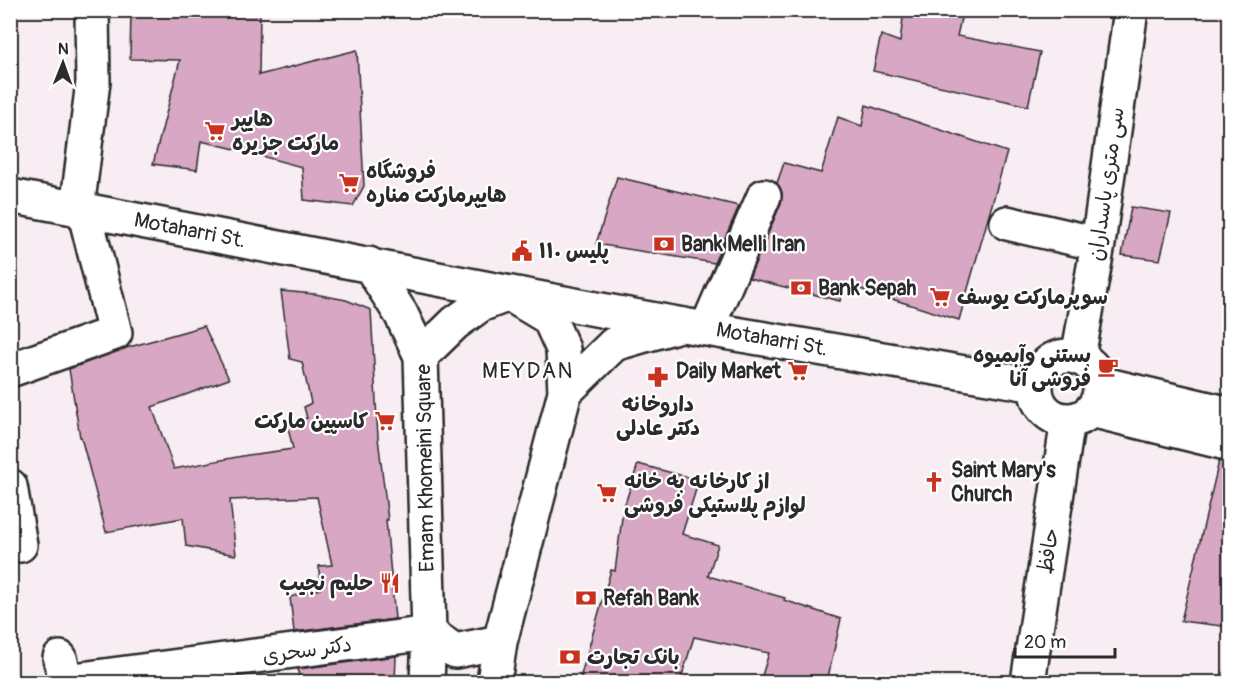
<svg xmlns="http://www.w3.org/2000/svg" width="1240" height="693" viewBox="0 0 1240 693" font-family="Pangolin,'Playpen Sans Arabic',sans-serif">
<rect width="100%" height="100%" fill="#f7edf3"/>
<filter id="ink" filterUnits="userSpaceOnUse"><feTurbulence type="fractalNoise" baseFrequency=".0167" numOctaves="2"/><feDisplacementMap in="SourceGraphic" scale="12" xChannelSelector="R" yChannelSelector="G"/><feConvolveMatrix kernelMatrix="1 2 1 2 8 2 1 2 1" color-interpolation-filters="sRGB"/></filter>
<g filter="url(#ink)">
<path fill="#d8a7c4" stroke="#2b2b2b" stroke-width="1.5" d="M131 10H260L259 75 357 50 364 186 353 206 304 200 302 167 231 148 201 141 197 170 153 164 180 60 130 59Z
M904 10H963L957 36 1040 52 1028 106 873 71 881 35 900 42Z
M866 105 1007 152 959 320 844 284 840 301 749 278 781 203 782 193 777 183 784 163 821 173 838 117 862 126Z
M617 177 739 206 714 263 596 244Z
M1131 207 1171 213 1160 260 1122 255Z
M281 291 315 294 346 300 371 310 378 438 388 520H386L395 619 294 632 290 597 320 589 319 566 332 565 317 497 230 500 236 555 186 546 183 518 106 532 81 437H80L69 369 126 348 204 326 229 379 152 407 174 469 248 455 293 449 287 423 307 418 304 407 311 403 302 362 290 359Z
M1219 461 1230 462V627L1181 621Z
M638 464 699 480 682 534 718 545 708 576 785 598 784 600 841 619 827 682H760L769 653 694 637 680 682H579L611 570 615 571 623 510Z
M396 656 395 682H299L298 669Z"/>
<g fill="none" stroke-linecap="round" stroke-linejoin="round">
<g stroke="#2b2b2b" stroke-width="38">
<path id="minor" d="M77 209 93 82 92 10
M1007 223 1098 244
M683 325 1035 385
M707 328 764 196
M1036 388a32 32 0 1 1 64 0a32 32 0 1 1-64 0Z
M1078 358 1098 244 1131 10
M10 370 115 333 84 210
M1099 383 1230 414
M1091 410 1230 444
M10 486 20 545
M60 658 66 681 429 633
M1028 682 1068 420"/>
</g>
<g stroke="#2b2b2b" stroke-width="38">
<path id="major" d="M10 196C235 238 458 285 683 325
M369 264 401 314 421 356
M565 392 614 344 673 327
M427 682 429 633
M494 682 500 642 565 392 563 349 549 318 509 294 480 305 455 323 421 356 429 633 455 651 500 642"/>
</g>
<use href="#minor" stroke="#fff" stroke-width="33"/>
<use href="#major" stroke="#fff" stroke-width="33"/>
</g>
</g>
<defs>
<g id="supermarket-bare" transform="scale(1.62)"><path d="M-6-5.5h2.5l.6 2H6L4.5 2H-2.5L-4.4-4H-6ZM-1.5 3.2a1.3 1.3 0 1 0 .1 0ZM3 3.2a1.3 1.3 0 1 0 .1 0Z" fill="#c8321e" stroke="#fff" stroke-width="2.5" paint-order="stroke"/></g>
<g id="bank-bare" transform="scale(1.62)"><path d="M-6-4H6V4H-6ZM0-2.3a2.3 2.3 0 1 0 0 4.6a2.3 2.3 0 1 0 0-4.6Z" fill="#c8321e" stroke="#fff" stroke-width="2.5" paint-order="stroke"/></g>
<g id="civic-bare" transform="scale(1.62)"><path d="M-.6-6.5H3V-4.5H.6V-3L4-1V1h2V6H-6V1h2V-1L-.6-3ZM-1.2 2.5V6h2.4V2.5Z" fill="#c8321e" stroke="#fff" stroke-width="2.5" paint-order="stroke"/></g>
<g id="cafe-bare" transform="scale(1.62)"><path d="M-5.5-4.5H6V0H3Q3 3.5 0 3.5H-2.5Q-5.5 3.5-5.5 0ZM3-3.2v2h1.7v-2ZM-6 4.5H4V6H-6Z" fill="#c8321e" stroke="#fff" stroke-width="2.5" paint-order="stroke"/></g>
<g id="pharmacy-bare" transform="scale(1.62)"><path d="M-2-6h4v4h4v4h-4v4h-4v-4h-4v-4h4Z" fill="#c8321e" stroke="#fff" stroke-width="2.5" paint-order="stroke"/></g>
<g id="church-bare" transform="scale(1.62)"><path d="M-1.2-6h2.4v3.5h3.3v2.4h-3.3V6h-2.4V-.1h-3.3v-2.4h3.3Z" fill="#c8321e" stroke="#fff" stroke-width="2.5" paint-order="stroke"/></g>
<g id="restaurant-bare" transform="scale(1.62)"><path d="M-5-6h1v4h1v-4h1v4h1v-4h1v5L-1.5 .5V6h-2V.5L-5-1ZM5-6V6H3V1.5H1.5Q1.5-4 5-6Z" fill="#c8321e" stroke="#fff" stroke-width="2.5" paint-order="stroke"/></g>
</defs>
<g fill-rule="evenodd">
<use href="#supermarket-bare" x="215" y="131"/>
<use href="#supermarket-bare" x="349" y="183"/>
<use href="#bank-bare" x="664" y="244"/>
<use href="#civic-bare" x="522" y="251"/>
<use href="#bank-bare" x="801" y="288"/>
<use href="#supermarket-bare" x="940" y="297"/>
<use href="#cafe-bare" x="1108" y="367"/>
<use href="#supermarket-bare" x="798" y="371"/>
<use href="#pharmacy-bare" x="658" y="377"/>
<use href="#supermarket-bare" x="385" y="421"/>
<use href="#church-bare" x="934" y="482"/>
<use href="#supermarket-bare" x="607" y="493"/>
<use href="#restaurant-bare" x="390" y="583"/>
<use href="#bank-bare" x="586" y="598"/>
<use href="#bank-bare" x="570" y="657"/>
</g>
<g text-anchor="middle" stroke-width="4.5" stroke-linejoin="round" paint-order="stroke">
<g font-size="21" font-weight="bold" fill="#2b2b2b" stroke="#fff" text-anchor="start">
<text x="232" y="126">هایپر<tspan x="232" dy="24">مارکت جزیره</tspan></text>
<text x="366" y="178">فروشگاه<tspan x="366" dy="24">هایپرمارکت مناره</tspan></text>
<text x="681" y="251">Bank Melli Iran</text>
<text x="539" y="258">پلیس ۱۱۰</text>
<text x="818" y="295">Bank Sepah</text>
<text x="957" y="304">سوپرمارکت یوسف</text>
<text x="1091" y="362" text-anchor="end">بستنی وآبمیوه<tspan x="1091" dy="24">فروشی آنا</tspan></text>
<text x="781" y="378" text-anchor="end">Daily Market</text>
<text x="658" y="411" text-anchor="middle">داروخانه<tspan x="658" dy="24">دکتر عادلی</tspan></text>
<text x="368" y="428" text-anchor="end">کاسپین مارکت</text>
<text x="951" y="477">Saint Mary's<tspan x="951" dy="24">Church</tspan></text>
<text x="624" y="488">از کارخانه به خانه<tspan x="624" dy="24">لوازم پلاستیکی فروشی</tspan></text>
<text x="373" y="590" text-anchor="end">حلیم نجیب</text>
<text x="603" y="605">Refah Bank</text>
<text x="587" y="664">بانک تجارت</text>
</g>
<g font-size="21" fill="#2b2b2b" stroke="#fff">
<text transform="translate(1106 184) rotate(-82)" y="7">سی متری پاسداران</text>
<text transform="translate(190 230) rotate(11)" y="7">Motaharri St.</text>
<text transform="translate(772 339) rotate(10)" y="7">Motaharri St.</text>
<text transform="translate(425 468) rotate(-91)" y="7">Emam Khomeini Square</text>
<text transform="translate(1048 551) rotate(-81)" y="7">حافظ</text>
<text transform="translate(307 650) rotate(-8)" y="7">دکتر سحری</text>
</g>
<g font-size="22" letter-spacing="1.5" fill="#2b2b2b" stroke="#fff">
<text x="528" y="378">MEYDAN</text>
</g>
</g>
<rect width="1240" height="693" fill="none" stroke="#fff" stroke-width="36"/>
<rect x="18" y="18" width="1204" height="657" fill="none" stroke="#2b2b2b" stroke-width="2" filter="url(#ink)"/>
<g transform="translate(63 63) rotate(1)" stroke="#ffffff" stroke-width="4.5" paint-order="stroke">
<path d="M0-4.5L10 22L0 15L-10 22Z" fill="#2b2b2b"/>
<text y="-9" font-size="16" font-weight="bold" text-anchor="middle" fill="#2b2b2b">N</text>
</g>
<path d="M1015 648v9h100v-9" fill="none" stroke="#2b2b2b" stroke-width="3"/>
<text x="1024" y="648" font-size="18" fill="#2b2b2b" stroke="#ffffff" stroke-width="4.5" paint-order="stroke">20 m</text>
</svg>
